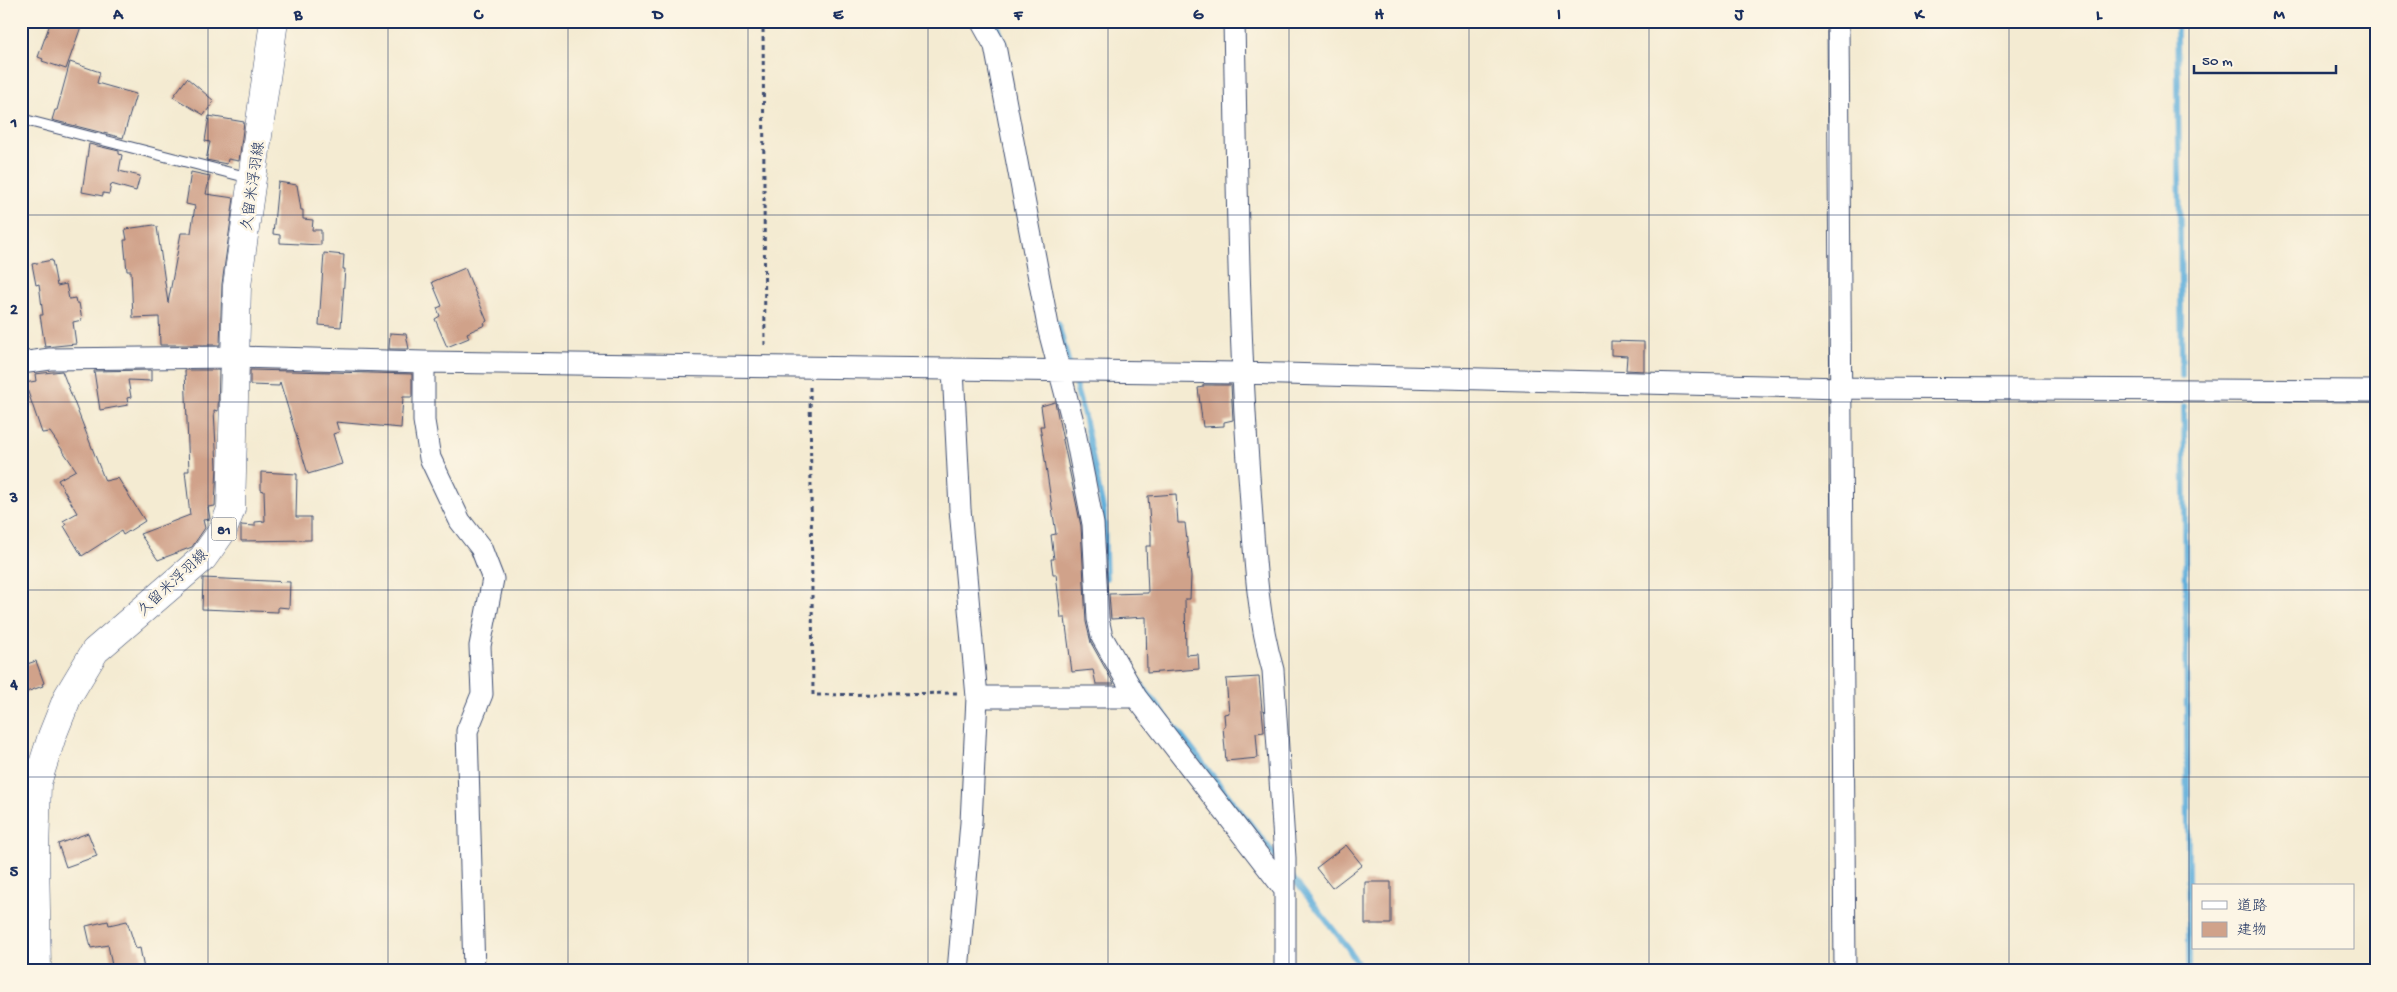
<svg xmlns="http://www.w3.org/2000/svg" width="2397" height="992" viewBox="0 0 2397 992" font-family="'Gochi Hand','Klee One',sans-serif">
<rect width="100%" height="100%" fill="#fcf5e5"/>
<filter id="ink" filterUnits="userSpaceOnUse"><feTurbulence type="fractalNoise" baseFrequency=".02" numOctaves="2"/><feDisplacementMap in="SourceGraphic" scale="10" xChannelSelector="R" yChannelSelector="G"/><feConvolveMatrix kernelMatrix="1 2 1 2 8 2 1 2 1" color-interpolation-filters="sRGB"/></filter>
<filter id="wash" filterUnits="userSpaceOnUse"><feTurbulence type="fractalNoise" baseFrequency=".0096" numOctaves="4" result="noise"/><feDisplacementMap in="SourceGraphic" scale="20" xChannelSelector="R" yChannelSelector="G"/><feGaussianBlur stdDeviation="1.12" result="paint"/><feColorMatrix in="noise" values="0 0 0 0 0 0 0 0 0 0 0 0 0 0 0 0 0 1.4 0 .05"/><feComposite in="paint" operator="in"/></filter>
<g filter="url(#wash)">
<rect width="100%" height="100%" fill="#f4ebd2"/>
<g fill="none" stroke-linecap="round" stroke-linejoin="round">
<path stroke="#61afdb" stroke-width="5.5" d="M996 21 1004 44
M2177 21 2182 376
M1058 323 1070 367
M1073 376 1084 416 1104 513 1106 578
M2184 406 2189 971
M1136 678 1278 859
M1292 877 1348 948 1362 971"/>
</g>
<g id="blocks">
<path fill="#d0a28a" d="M51 21H83L66 69 42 61 43 59 38 57Z
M70 62 100 72 97 83 136 94 123 138 52 120 55 110H57Z
M187 78 214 101 204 115 173 97Z
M209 116 244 122 239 161 228 159 227 164 206 160 210 142 205 141Z
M89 144 119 151V154L122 155 119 171 140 176 136 191 111 184 109 194 103 193V196L82 192Z
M191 172 210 176 206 194 234 198 222 284 220 345H160L159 317 133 318 131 271H127L124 240H127L125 229 154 225 157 227 168 303 181 233H191L195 206 186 204Z
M278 182 297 185 301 210H303V219L313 220 312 230H321V245L280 243V235L273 234Z
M324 253 344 255 343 269H345L341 327 319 325Z
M52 260 57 286 66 284 69 299 75 298 76 303H79L82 320 73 322 76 344 45 347 40 315H43L39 284 36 285 32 264Z
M465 268 487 321 484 323 485 325 467 333 469 338 447 347 435 319 440 316 437 308 442 306 432 282Z
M390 333 406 334 409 349H389Z
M1611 341 1644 342V371L1626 370 1627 356 1611 355Z
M151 370V381L128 380 131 397 127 398 128 405 100 410 94 371Z
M185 370H219L218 411 214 410 217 466 215 506 208 507 210 519 203 520 205 528 192 547 158 560 140 534 190 515 185 471H189Z
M250 370 412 374V397H403L401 428 336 422 339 432 333 434 342 464 308 474 280 382 279 386 250 385Z
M62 371 105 481 118 478 145 521 123 535 121 531 82 556 64 526 66 525 63 521 77 513 58 480 76 470 50 432 42 433 25 383 36 381 35 374Z
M1203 385H1231L1233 420 1224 422V426L1203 427 1198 388 1203 387Z
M1055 402 1081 526 1086 622 1091 643 1114 684H1096L1093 670 1072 672 1065 618H1061L1056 574H1053L1051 559H1054L1051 535 1056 534 1040 426H1044L1041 406Z
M261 472 297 474 296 517H311V540L241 541V525L255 526V522L265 521 264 491 261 490Z
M1176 494 1178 523H1185L1191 576 1190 599H1185L1186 655 1198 654 1199 669 1147 673 1146 617 1111 619 1109 594 1148 593 1146 546H1151V535L1148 496Z
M203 578 290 582 289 608 278 607V612L202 609Z
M36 661 44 683 42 684 43 686 21 694V666Z
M1259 677 1264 732 1256 733 1258 758 1226 761 1223 727 1225 726 1224 714 1229 713 1226 679Z
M88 833 97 856 66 867 58 844Z
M1346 845 1362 865 1332 888 1316 868Z
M1365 882H1391V924H1365Z
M108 921 109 925 127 921 136 949 140 948 144 969 139 971H113L108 945 91 948 86 926Z"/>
</g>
</g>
<g filter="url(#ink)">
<use href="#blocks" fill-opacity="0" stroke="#3c4b6f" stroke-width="1"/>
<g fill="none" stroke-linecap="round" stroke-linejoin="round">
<g stroke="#3c4b6f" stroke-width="12">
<path id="lane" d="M21 119 250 178"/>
</g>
<g stroke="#3c4b6f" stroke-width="23">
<path id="street" d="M981 21 995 46 1049 331 1073 422 1093 524 1098 619 1102 637 1136 697
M1234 21C1237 173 1238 324 1249 475 1254 540 1255 608 1273 670L1285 858V971
M1838 21 1845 971
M424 362V421L430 458 460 521 481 548 493 579 480 646 482 694 467 731 474 971
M21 363 50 359 235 357 424 362 1241 373 1842 388 2376 391
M953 369 960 509 977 697 971 823 958 971
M977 697H1136L1285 890"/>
</g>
<g stroke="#3c4b6f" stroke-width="29">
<path id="primary" d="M37 971 35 853 37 783 52 736 68 696 95 651 203 558 223 530 231 509 237 286 274 21"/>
</g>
<path stroke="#3c4b6f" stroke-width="3" stroke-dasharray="4 4" stroke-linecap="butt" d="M763 21 765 348
M810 387 813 695 957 693"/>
<use href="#lane" stroke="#fff" stroke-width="10"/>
<use href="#street" stroke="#fff" stroke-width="21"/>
<use href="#primary" stroke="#fff" stroke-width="28"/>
</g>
</g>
<path fill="none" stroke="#1b2f5e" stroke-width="1" stroke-opacity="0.55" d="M208 21V971M388 21V971M568 21V971M748 21V971M928 21V971M1108 21V971M1289 21V971M1469 21V971M1649 21V971M1829 21V971M2009 21V971M2189 21V971M21 215H2376M21 402H2376M21 590H2376M21 777H2376"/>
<g text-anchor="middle" stroke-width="5" stroke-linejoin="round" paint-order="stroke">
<rect fill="#fcf5e5" stroke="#5e6a86" stroke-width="1" x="211.5" y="517.5" width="25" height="23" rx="4"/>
<g font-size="14" font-weight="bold" fill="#1b2f5e">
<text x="224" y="534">81</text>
</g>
<g font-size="15" fill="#1b2f5e" stroke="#fcf5e5">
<text transform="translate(252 186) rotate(-82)" y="5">久留米浮羽線</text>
<text transform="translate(172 582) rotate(-43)" y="5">久留米浮羽線</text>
</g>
</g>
<rect width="2397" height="992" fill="none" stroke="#fcf5e5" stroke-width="55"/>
<rect x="2192" y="884" width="162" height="65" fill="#fcf5e5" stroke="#a2a6af"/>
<rect x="2202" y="901" width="25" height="8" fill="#ffffff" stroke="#a2a6af"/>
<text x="2237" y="910" font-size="15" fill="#1b2f5e">道路</text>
<rect x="2202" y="922" width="25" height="15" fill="#d0a28a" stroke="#a2a6af"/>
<text x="2237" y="934" font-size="15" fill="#1b2f5e">建物</text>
<path d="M2194 65v8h142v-8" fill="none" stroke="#1b2f5e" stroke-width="2.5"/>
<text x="2202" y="65" font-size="15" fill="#1b2f5e" stroke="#fcf5e5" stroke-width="4" paint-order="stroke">50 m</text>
<rect x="28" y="28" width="2342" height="936" fill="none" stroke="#1b2f5e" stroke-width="2"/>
<g font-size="16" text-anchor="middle" font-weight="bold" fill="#1b2f5e">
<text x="118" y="19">A</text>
<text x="298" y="19">B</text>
<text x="478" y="19">C</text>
<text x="658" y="19">D</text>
<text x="838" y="19">E</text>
<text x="1018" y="19">F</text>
<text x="1198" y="19">G</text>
<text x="1379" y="19">H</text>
<text x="1559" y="19">I</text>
<text x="1739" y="19">J</text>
<text x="1919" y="19">K</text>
<text x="2099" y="19">L</text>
<text x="2279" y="19">M</text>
<text x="14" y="127">1</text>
<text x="14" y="314">2</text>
<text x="14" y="502">3</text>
<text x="14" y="689">4</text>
<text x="14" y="876">5</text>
</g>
</svg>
